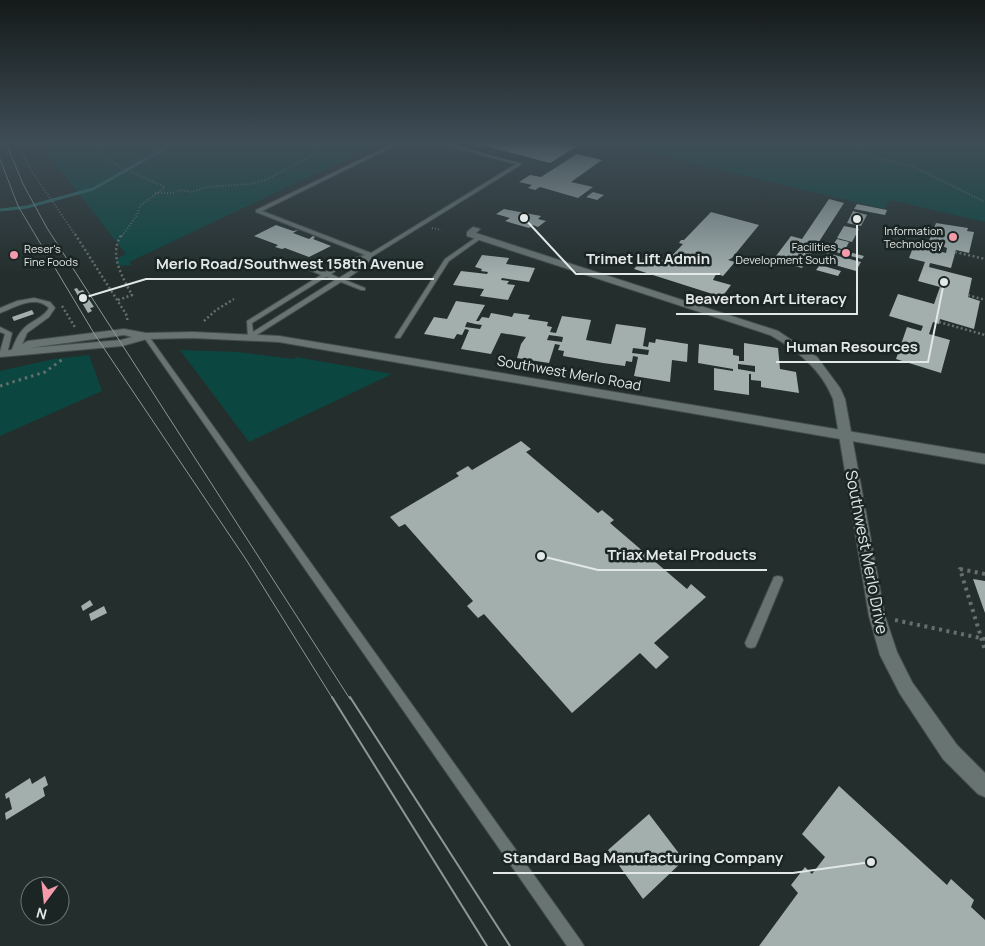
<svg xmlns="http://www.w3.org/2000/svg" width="985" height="946" viewBox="0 0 985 946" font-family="Manrope,sans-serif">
<rect width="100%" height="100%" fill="#242f2d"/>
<path fill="#0b4641" d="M39 143H381L129 262 133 265 119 266 116 259 126 254Z
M605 143H985V222L890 200 885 209Z
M180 350 238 352 294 359 296 357 392 374 249 442Z
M89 355 102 391 0 436V371L54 359Z"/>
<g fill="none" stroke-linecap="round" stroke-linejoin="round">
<path stroke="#2b6c67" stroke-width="3" d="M0 210 27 207 93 189 174 143"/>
</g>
<path fill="#a2afad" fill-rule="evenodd" d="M474 143H565L577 146 550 163Z
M577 154 602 160 571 182 593 187 578 198 540 187 535 190 528 188 532 185 519 182 530 175 541 177Z
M593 192 604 195 597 200 586 197Z
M829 199 844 203 802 268 773 260 791 236 802 239Z
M857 204 887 210 885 215 854 209Z
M504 209 541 216 538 219 546 221 538 227 533 225 529 228 505 221 510 218 496 214Z
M853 211 867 215 861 226 847 223Z
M711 212 759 225 732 258 728 260 735 262 723 276 717 274 715 276 713 280 731 285 722 297 634 269 643 259 658 264 661 260 667 261 683 244 679 243 681 240H684Z
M936 223 968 228 967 231 974 232 969 253 956 250 951 268 930 263 929 267 972 278 968 297 980 301 974 329 940 319 939 324 933 322 929 334 950 340 941 373 896 359 907 327 921 331 923 326 889 316 898 294 934 304 940 287 918 281 925 262 909 258 914 245 946 253 947 248 929 241Z
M276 225 293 231 298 230 293 233 309 239 313 236 315 237 313 239 331 246 309 257 285 248 282 249 275 247 278 245 254 236Z
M844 226 859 229 852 242 837 238Z
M837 239 849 242 845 250 832 246Z
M830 247 864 256 862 259 828 250Z
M827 253 861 262 856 271 821 261Z
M482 255 509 258 506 264 535 268 529 282 502 278 501 280 509 281 507 284 515 285 508 300 480 296 484 289 453 285 461 271 487 274 488 272 481 271 482 269 475 267Z
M820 265 841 271 838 276 816 270Z
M77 288 79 291 83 290 94 307 90 308 92 311 88 313 74 289Z
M456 301 485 305 476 321H479L482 317 489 318 491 313 512 317 514 313 530 315 528 319 548 322 547 326 552 327 550 332 556 333 562 316 591 320 586 340 611 344 616 324 646 328 643 346 648 347 649 342 655 343 656 339 688 344 687 362 672 360 670 382 634 376 638 357 633 356 632 362 626 361 625 366 603 363 563 356 564 351 558 350 560 345 555 344 549 363 517 358 521 344 526 337 501 333 491 354 461 349 469 330 465 329 462 335 457 334 454 339 424 334 434 317 447 319ZM467 322 475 324 482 325 480 329 465 327ZM549 335 563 337 562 342 547 340ZM633 348 649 350 648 355 632 353Z
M32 310 34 314 14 321 12 317Z
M744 343 778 348 780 369 796 372 799 393 761 387V381L751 380V374H749V395L714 390V368L733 371V369L698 363 699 344 733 349V355L739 356V361H744ZM738 364 755 366V372L738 369Z
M521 441 531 449 526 452 598 513 602 510 614 520 610 523 687 589 691 584 706 597 654 643 669 657 656 669 640 653 572 713 484 614 478 618 467 606 473 601 405 524 399 527 390 517 459 476 456 473 468 466 472 470Z
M973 579 985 581V613Z
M90 600 93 605 83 611 81 606Z
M104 606 107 613 91 621 89 614Z
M45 776 48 785 43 788 45 796 6 820 5 813 12 809 9 797 6 799 5 794 30 778 32 784Z
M839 786 947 885 951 879 974 900 971 907 985 920V946H759L798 893 791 885 805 867 812 874 825 857 802 834Z
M649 814 684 860 643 899 608 850Z"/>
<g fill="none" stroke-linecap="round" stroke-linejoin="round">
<g stroke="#444d4c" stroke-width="2">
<path id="service" d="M395 143H400L262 211 371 253 516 164 437 143H444L522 164 373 256 364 267 345 280 365 288V290H361L341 282 252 338H248L247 321 321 275 300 266V264H304L325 272 346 260 365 255 256 212V210ZM365 258 360 265 339 278 331 274 350 262ZM326 277 335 280 253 332 252 323Z
M478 236 483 237 449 261 400 338H396L395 337 445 259Z
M34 298 50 302 55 308 49 317 27 333 18 354H12L11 352C15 341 19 331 29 324 37 319 44 316 49 308 35 294 14 308 0 313V308L17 301Z
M0 327 12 333 7 354 3 356H0V352L5 334 0 332Z
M146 334 148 335 581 941 584 946H567L143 336Z
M778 576 782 577 783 580 757 643 755 647 751 648 747 647 745 643 774 577Z"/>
</g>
<g stroke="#444d4c" stroke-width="2">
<path id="minor" d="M473 227 480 229 476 233 778 331 817 357 840 388 845 399 885 616 897 652 912 682 957 745 985 773V797L978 794 943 759 900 694 880 655 869 616 833 399C821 369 798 351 770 335L467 236V232Z"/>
</g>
<g stroke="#444d4c" stroke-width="2">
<path id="tertiary" d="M124 329 146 333 193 332 279 336 985 454V464L279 342 193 338 147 339 122 346 0 357V351L11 350 28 341ZM124 335 132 337 121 340 29 348Z"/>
</g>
<path stroke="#666f6d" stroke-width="2" stroke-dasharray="1 2" stroke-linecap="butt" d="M17 143 31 170 76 236
M90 143 96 146 98 153 122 168 165 187
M848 143 873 157 914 167 985 202
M969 143 985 146
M155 193H173L180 190 192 192 207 187 250 184 266 180 312 155 325 143
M432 228 441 230
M122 236 137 215 140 206 165 187"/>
<path stroke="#666f6d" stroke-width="2.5" stroke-dasharray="2 2.5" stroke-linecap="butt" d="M75 234 126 314 128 322
M955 252 985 259
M968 295 985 300
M118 300 132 295C122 276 108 254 122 234
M62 306 76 329
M204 321 216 310 234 299
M939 322 985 335"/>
<path stroke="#666f6d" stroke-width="3" stroke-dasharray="2.5 4" stroke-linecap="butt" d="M0 386 45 372 63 359"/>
<path stroke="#666f6d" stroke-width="4" stroke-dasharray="3 4.5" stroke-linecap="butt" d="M985 574 960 569 985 650
M895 620 985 639"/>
<use href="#service" fill="#687472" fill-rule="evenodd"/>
<use href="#minor" fill="#687472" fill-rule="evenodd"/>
<use href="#tertiary" fill="#687472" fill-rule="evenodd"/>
<path stroke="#8f9796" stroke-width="1" d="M6 143 23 184 47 228 350 699
M0 159 18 206 95 335 247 561 333 699"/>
<path stroke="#8f9796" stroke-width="2" d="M332 697 487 946
M350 697 510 946"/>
</g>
<linearGradient id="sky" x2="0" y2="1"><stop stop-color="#141a19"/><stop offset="0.52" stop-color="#3f4d57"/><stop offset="1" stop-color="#3f4d57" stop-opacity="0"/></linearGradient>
<rect width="985" height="275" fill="url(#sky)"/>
<g fill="#f39aab" stroke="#1b2524" stroke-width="2">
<circle cx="953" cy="237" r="5"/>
<circle cx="846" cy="253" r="5"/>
<circle cx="14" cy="255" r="5"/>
</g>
<g text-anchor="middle" stroke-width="5" stroke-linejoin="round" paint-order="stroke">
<g font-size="11" fill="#e2e8e7" stroke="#1b2524" text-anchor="end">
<text x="943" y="235">Information<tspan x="943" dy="13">Technology</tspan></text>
<text x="836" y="251">Facilities<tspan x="836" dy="13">Development South</tspan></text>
<text x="24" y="253" text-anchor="start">Reser's<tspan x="24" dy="13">Fine Foods</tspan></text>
</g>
<g font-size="14" fill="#e2e8e7" stroke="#1b2524">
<text transform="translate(569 373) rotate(10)" y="5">Southwest Merlo Road</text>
</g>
<g font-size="16" fill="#e2e8e7" stroke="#1b2524">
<text transform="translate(867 552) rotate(79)" y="6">Southwest Merlo Drive</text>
</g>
</g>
<path fill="none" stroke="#e2e8e7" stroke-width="2" d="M524 218L576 274H720M83 298L146 279H434M857 219L857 314H676M944 282L928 362H776M541 556L598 570H767M871 862L793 873H493"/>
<g fill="#e2e8e7" stroke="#1b2524" stroke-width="2">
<circle cx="524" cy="218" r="5"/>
<circle cx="83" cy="298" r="5"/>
<circle cx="857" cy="219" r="5"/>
<circle cx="944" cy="282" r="5"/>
<circle cx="541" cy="556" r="5"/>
<circle cx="871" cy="862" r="5"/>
</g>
<g font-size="15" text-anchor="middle" font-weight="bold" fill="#e2e8e7" stroke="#1b2524" stroke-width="5" stroke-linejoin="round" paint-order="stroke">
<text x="648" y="264">Trimet Lift Admin</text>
<text x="290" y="269">Merlo Road/Southwest 158th Avenue</text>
<text x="766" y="304">Beaverton Art Literacy</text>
<text x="852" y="352">Human Resources</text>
<text x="682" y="560">Triax Metal Products</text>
<text x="643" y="863">Standard Bag Manufacturing Company</text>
</g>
<g transform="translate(45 901) rotate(195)"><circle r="24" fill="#1b2524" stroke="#6b7372"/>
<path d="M0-4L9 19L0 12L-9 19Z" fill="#f39aab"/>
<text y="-8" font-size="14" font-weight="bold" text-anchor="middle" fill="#e2e8e7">N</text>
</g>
</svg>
